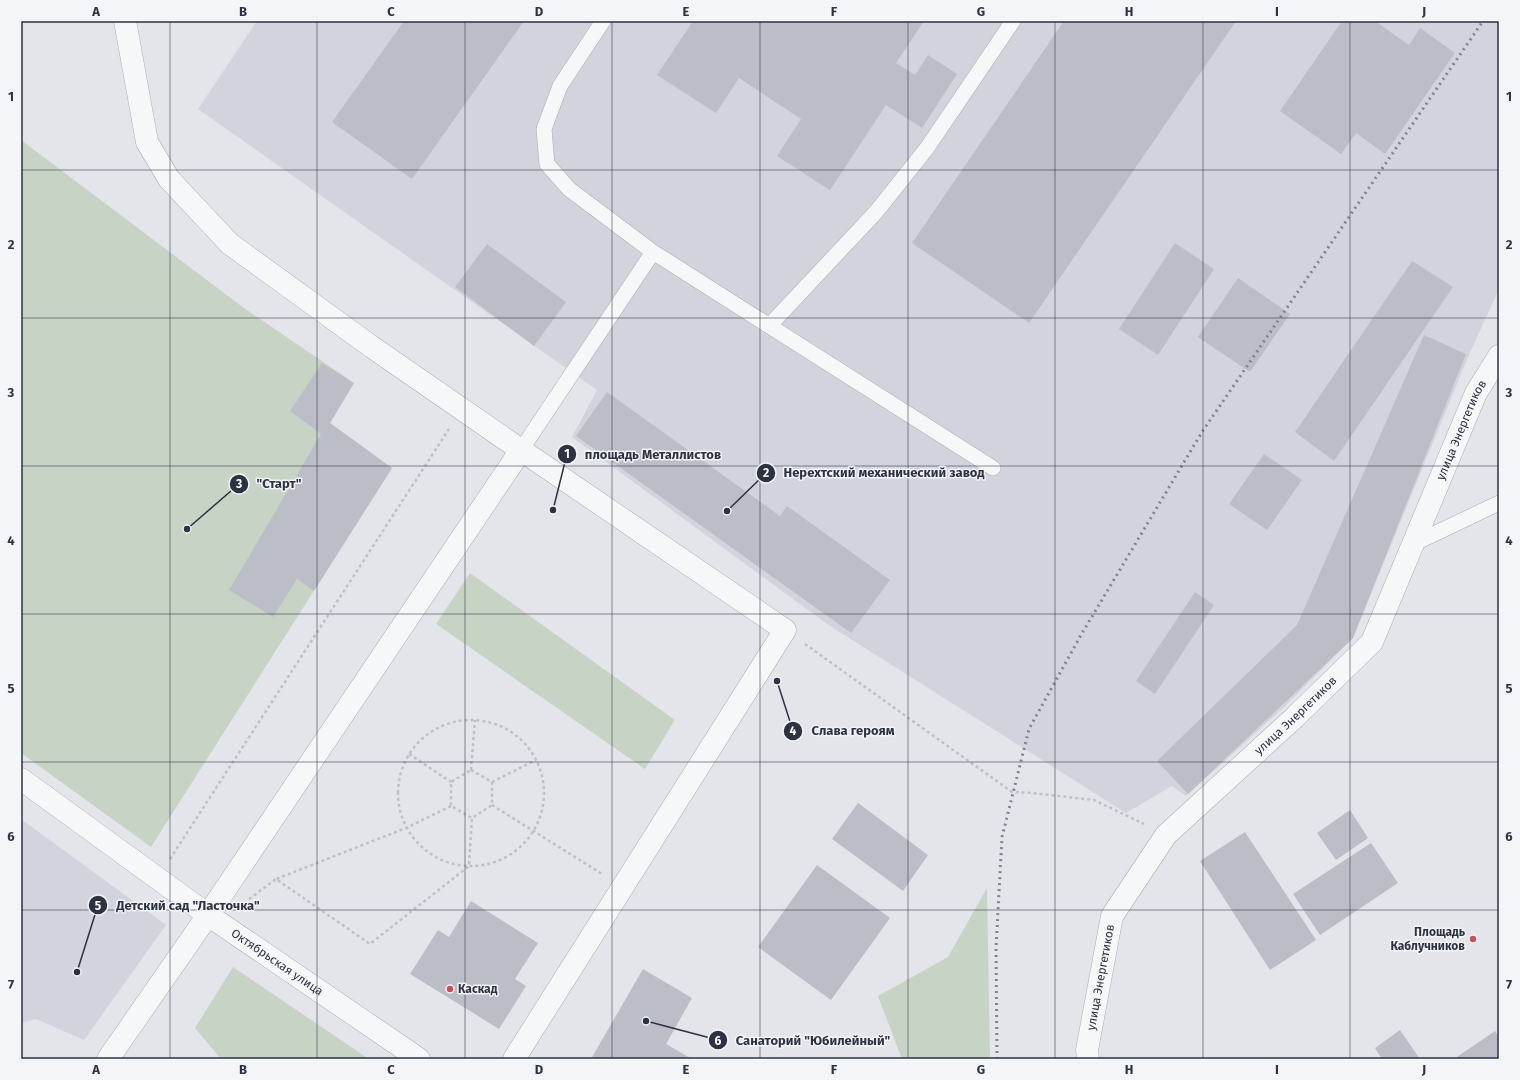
<svg xmlns="http://www.w3.org/2000/svg" width="1520" height="1080" viewBox="0 0 1520 1080" font-family="'Fira Sans',sans-serif">
<rect width="100%" height="100%" fill="#e3e5eb"/>
<path fill="#d1d4dc" d="M257 21H1499V289L1468 357 1353 638 1285 706 1186 796 1172 786 1126 813 830 626 572 437 597 390 198 109Z
M21 819 166 925 84 1040 36 1019 21 1023Z"/>
<path fill="#c7d4c5" d="M21 140 244 308 354 383 330 423 392 468 151 847 21 753Z
M470 573 675 720 645 769 436 624Z
M987 888 990 1059H902L878 996 948 957Z
M233 967 369 1059H221L195 1028Z"/>
<path fill="#bbbec7" d="M404 21H524L412 179 332 122Z
M693 21H924L896 63 915 75 928 55 957 74 922 128 886 105 830 190 777 156 801 119 739 78 716 113 657 75Z
M1064 21H1236L1029 323 912 243Z
M1342 21H1375L1409 45 1420 28 1455 53 1385 154 1356 133 1341 154 1280 111Z
M1175 243 1214 269 1158 355 1119 329Z
M487 244 566 302 534 346 455 287Z
M1412 261 1453 287 1334 461 1295 432Z
M1238 278 1290 314 1250 372 1198 337Z
M1424 335 1466 354 1353 638 1188 794 1157 761 1297 625Z
M322 363 354 383 330 423 392 468 314 591 297 579 273 617 229 590 321 434 290 411Z
M607 392 780 516 787 506 890 580 851 633 576 436Z
M1264 454 1302 480 1267 530 1229 504Z
M1195 592 1214 605 1155 694 1136 681Z
M858 803 928 855 903 891 832 839Z
M1350 810 1368 838 1336 860 1317 833Z
M1245 832 1316 940 1270 970 1200 861Z
M1371 843 1398 883 1320 935 1293 894Z
M817 865 890 918 831 1000 758 947Z
M471 901 538 943 515 979 526 986 499 1029 410 974 438 930 449 937Z
M643 969 692 998 666 1044 692 1059H591Z
M1400 1030 1420 1059H1382L1375 1048Z
M1495 1031 1499 1037V1059H1454Z"/>
<g fill="none" stroke-linecap="round" stroke-linejoin="round">
<g stroke="#a8acb5" stroke-width="16">
<path id="lane" d="M603 21 560 86 544 129 547 164 569 189 653 252 993 468
M769 326 876 212 927 148 1013 21
M521 450 653 252
M1413 544 1499 503"/>
</g>
<g stroke="#a8acb5" stroke-width="23">
<g id="street">
<path id="s1" d="M21 779 208 915 419 1059"/>
<path d="M108 1059 208 915 521 450 372 347 230 244 169 179 147 142 125 21"/>
<path d="M514 1059 785 630 521 450"/>
<path id="s2" d="M1088 1059 1087 1050 1112 916 1166 835 1294 718 1372 642 1476 393 1499 356"/>
</g>
</g>
<path stroke="#bdc0c6" stroke-width="2.5" stroke-dasharray="3 3" stroke-linecap="butt" d="M805 644 1012 792 1032 793 1094 800 1144 824
M398 793a73 73 0 1 1 146 0a73 73 0 1 1-146 0Z
M409 754 451 782
M471 770 492 782V805L472 818 451 806V782Z
M471 770 475 720
M492 782 536 760
M492 805 602 874
M451 806 406 828 276 879 370 944 469 866 472 818
M170 859 449 429
M249 899 276 879"/>
<use href="#lane" stroke="#f6f7f9" stroke-width="15"/>
<use href="#street" stroke="#f6f7f9" stroke-width="22"/>
<path stroke="#7d8493" stroke-width="3" stroke-dasharray="2 4" stroke-linecap="butt" d="M997 1059 996 948 1002 837 1029 729 1081 635 1202 432 1483 21"/>
</g>
<path fill="none" stroke="#2c3242" stroke-width="1" stroke-opacity="0.55" d="M170 21V1059M317 21V1059M465 21V1059M612 21V1059M760 21V1059M908 21V1059M1055 21V1059M1203 21V1059M1350 21V1059M21 170H1499M21 318H1499M21 466H1499M21 614H1499M21 762H1499M21 910H1499"/>
<g fill="#c85057" stroke="#f3f5f8" stroke-width="1.5">
<circle cx="1473" cy="939" r="4"/>
<circle cx="450" cy="989" r="4"/>
</g>
<g text-anchor="middle" stroke-width="3" stroke-linejoin="round" paint-order="stroke">
<g font-size="12" fill="#2c3242" stroke="#f3f5f8">
<text dy="4" stroke="none"><textPath href="#s2" startOffset="755">улица Энергетиков</textPath></text>
<text dy="4" stroke="none"><textPath href="#s2" startOffset="419">улица Энергетиков</textPath></text>
<text dy="4" stroke="none"><textPath href="#s1" startOffset="315">Октябрьская улица</textPath></text>
<text dy="4" stroke="none"><textPath href="#s2" startOffset="83">улица Энергетиков</textPath></text>
</g>
<g font-size="12" font-weight="bold" fill="#2c3242" stroke="#f3f5f8" text-anchor="end">
<text x="1465" y="936">Площадь<tspan x="1465" dy="14">Каблучников</tspan></text>
<text x="458" y="993" text-anchor="start">Каскад</text>
</g>
</g>
<path fill="none" stroke="#2c3242" stroke-width="1.5" d="M553 510L567 454M727 511L766 473M187 529L239 484M777 681L793 731M77 972L98 905M646 1021L718 1040"/>
<g fill="#2c3242" stroke="#f3f5f8" stroke-width="1.5">
<circle cx="553" cy="510" r="4"/>
<circle cx="727" cy="511" r="4"/>
<circle cx="187" cy="529" r="4"/>
<circle cx="777" cy="681" r="4"/>
<circle cx="77" cy="972" r="4"/>
<circle cx="646" cy="1021" r="4"/>
<circle cx="567" cy="454" r="10"/>
<circle cx="766" cy="473" r="10"/>
<circle cx="239" cy="484" r="10"/>
<circle cx="793" cy="731" r="10"/>
<circle cx="98" cy="905" r="10"/>
<circle cx="718" cy="1040" r="10"/>
</g>
<g font-size="12" text-anchor="middle" font-weight="bold" fill="#fff">
<text x="567" y="458">1</text>
<text x="766" y="477">2</text>
<text x="239" y="488">3</text>
<text x="793" y="735">4</text>
<text x="98" y="910">5</text>
<text x="718" y="1045">6</text>
</g>
<g font-size="13" text-anchor="middle" font-weight="bold" fill="#2c3242" stroke="#f3f5f8" stroke-width="3" stroke-linejoin="round" paint-order="stroke">
<text x="653" y="459">площадь Металлистов</text>
<text x="884" y="477">Нерехтский механический завод</text>
<text x="279" y="488">"Старт"</text>
<text x="853" y="735">Слава героям</text>
<text x="188" y="910">Детский сад "Ласточка"</text>
<text x="813" y="1045">Санаторий "Юбилейный"</text>
</g>
<rect width="1520" height="1080" fill="none" stroke="#f3f5f8" stroke-width="44"/>
<rect x="22" y="22" width="1476" height="1036" fill="none" stroke="#2c3242" stroke-width="1.5"/>
<g font-size="13" text-anchor="middle" font-weight="bold" fill="#2c3242">
<text x="96" y="16">A</text>
<text x="243" y="16">B</text>
<text x="391" y="16">C</text>
<text x="539" y="16">D</text>
<text x="686" y="16">E</text>
<text x="834" y="16">F</text>
<text x="981" y="16">G</text>
<text x="1129" y="16">H</text>
<text x="1277" y="16">I</text>
<text x="1424" y="16">J</text>
<text x="11" y="101">1</text>
<text x="1509" y="101">1</text>
<text x="11" y="249">2</text>
<text x="1509" y="249">2</text>
<text x="11" y="397">3</text>
<text x="1509" y="397">3</text>
<text x="11" y="545">4</text>
<text x="1509" y="545">4</text>
<text x="11" y="693">5</text>
<text x="1509" y="693">5</text>
<text x="11" y="841">6</text>
<text x="1509" y="841">6</text>
<text x="11" y="989">7</text>
<text x="1509" y="989">7</text>
<text x="96" y="1074">A</text>
<text x="243" y="1074">B</text>
<text x="391" y="1074">C</text>
<text x="539" y="1074">D</text>
<text x="686" y="1074">E</text>
<text x="834" y="1074">F</text>
<text x="981" y="1074">G</text>
<text x="1129" y="1074">H</text>
<text x="1277" y="1074">I</text>
<text x="1424" y="1074">J</text>
</g>
</svg>
